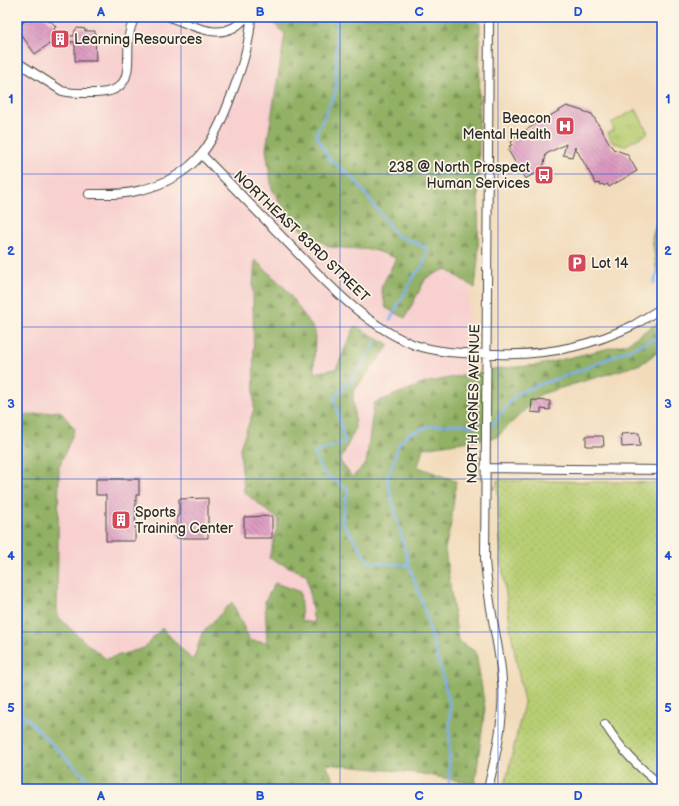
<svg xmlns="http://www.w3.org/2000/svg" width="679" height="806" viewBox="0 0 679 806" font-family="'Balsamiq Sans',sans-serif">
<defs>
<pattern id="grass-dots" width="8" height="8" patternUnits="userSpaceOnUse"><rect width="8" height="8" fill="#b8ce73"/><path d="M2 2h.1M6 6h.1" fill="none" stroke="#9eb164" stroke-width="1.8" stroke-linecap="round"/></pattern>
<pattern id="forest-firs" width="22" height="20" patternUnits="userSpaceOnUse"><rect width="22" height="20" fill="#92b165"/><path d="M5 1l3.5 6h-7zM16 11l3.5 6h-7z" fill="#779053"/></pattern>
<pattern id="park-tufts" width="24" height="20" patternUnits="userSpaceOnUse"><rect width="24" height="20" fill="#b8ce73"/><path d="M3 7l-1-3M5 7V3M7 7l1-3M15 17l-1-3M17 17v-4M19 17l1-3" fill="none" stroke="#9eb164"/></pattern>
<pattern id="building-back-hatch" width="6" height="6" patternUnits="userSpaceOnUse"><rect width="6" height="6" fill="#dc99c1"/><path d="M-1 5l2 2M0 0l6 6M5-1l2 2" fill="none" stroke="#b37d9d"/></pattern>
</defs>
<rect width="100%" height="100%" fill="#fcf5e5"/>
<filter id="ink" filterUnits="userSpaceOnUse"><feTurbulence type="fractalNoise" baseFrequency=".025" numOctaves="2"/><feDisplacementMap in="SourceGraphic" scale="8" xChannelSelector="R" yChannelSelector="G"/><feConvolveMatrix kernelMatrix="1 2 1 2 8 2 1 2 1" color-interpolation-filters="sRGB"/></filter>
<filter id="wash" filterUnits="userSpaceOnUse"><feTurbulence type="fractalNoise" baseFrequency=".012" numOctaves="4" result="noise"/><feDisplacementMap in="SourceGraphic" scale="16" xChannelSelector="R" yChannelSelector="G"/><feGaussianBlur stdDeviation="0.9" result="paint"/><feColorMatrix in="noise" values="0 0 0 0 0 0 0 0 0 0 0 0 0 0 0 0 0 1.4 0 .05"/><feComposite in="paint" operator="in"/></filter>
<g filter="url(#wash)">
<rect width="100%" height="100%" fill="#f2dbbb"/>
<path fill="#f7d0cf" d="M17 17H459L470 278 466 362 469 374 430 382 374 403 366 464 352 478 340 461 355 429 353 392 389 345 355 326 336 369 314 373 285 288 255 260 253 286 254 409 240 448 244 492 279 520 269 558 307 575 314 623 302 621 265 601 268 642 250 641 232 602 202 633 193 661 145 648 106 659 86 643 57 616 59 467 75 429 60 411 17 415Z"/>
<path fill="url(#grass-dots)" stroke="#727c4f" d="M497 480 662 483V789H504L524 703 511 632 501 558Z"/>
<path fill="url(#forest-firs)" stroke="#5e6e48" d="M267 17H477L480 25 478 259 475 288 446 269 426 278 405 318 386 308 381 288 396 258 374 250 330 247 292 223 272 189 266 149 285 34Z
M662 202V274L657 273 652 238Z
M255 260 285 288 315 331 314 373 336 369 355 326 389 345 353 392 355 429 340 461 352 477 366 464 374 403 425 383 493 369 539 365 626 344 662 320V349L641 364 541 394 497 437 423 448 418 467 456 481 451 523 445 549 458 641 476 652 485 708 475 784 417 773 326 764 337 789H17V416L60 411 75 429 59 467 57 616 86 643 106 659 144 648 162 628 193 661 202 633 232 602 250 641 267 642 265 601 275 583 300 592 302 621 314 623 307 575 269 558 279 520 244 492 240 448 254 409 253 286Z"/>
<path fill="url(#park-tufts)" stroke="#727c4f" d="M636 109 648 133 624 146 612 142 608 133 614 130 611 123Z"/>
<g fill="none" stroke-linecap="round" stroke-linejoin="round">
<path stroke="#7eb0ea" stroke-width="2.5" d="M336 17V91L316 134 329 159 356 181 396 235 428 248 423 265 414 276 390 320
M654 283 662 259
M376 342 355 376 334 398 345 442 314 453 323 473 348 489 342 521 369 562 409 565 423 605 450 704 449 789
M491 427 516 394 538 385 584 369 654 339
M409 565 387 480 399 444 408 434 430 426 460 424 480 427
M17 709 84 776 94 789
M266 789 286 787 289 789"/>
</g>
<g id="blocks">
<path fill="url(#building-back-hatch)" d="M27 17H46L49 22 51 21 56 27 54 29 59 36H74L75 30 78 28 85 29V31H95L96 61H75V42H60V44H49L35 54 17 29V27L24 22 23 20Z
M567 106 592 114 613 149 627 154 637 171 609 187 607 184 604 186 603 184 600 185 599 183 596 184 575 147 572 157 563 155 566 144 546 154 543 169 525 179 508 150 511 149 509 146 512 145 511 142 513 141 512 138Z
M532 400 550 401V410L541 409V413L531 412Z
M639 433 640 446 622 447 621 434Z
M586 436H603L604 446H586Z
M96 479H139V495H136L135 541H106V495H96Z
M208 498V538H177V516H179V499Z
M272 516V538H244V517Z"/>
</g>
</g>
<g filter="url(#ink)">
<use href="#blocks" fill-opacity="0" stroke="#494541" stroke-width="1"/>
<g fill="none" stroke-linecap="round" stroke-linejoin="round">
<g stroke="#494541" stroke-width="10">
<path id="minor" d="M170 17C196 27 224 44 246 17
M17 62 62 91C73 94 84 93 96 93 148 92 116 43 136 17
M202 155C231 185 260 214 289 244 325 281 366 327 415 345 442 354 469 353 496 354 544 356 591 346 634 325 643 320 653 313 662 308
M89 194C106 194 124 195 141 190 197 176 215 142 233 91 242 67 250 43 251 17
M485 468 662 470
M605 724C621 750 638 767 662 786
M488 789C494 762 501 735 502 708 505 672 495 637 490 602 488 588 486 574 485 560L489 17"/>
</g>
<use href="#minor" stroke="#fff" stroke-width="8"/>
</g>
</g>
<path fill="none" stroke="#1d4ed8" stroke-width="1" stroke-opacity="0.55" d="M181 17V789M340 17V789M498 17V789M17 174H662M17 327H662M17 479H662M17 632H662"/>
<defs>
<g id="building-square" transform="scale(1)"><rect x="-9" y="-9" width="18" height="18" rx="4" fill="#d1495b" stroke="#fcf5e5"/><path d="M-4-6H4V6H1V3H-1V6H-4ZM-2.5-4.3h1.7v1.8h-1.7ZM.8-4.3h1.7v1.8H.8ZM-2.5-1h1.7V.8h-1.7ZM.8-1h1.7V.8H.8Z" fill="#fff"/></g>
<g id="hospital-square" transform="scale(1)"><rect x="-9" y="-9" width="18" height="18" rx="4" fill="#d1495b" stroke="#fcf5e5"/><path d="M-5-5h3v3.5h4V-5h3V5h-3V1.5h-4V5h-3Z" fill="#fff"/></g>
<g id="bus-square" transform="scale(1)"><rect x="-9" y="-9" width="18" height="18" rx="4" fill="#d1495b" stroke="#fcf5e5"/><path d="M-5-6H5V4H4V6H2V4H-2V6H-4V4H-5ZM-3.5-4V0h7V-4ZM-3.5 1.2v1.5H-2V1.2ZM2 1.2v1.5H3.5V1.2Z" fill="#fff"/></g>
<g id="parking-square" transform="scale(1)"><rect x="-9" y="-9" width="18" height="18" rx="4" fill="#d1495b" stroke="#fcf5e5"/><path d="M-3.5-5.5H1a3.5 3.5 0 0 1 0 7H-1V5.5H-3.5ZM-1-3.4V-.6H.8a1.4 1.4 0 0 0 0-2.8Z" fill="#fff"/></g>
</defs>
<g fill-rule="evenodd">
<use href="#building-square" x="60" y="39"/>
<use href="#hospital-square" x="565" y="126"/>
<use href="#bus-square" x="544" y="175"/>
<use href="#parking-square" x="577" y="263"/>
<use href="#building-square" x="121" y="520"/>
</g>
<g text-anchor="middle" stroke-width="3.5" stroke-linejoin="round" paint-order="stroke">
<g font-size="14" fill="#2b2b2b" stroke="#fcf5e5" text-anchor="start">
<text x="74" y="44">Learning Resources</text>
<text x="551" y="123" text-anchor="end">Beacon<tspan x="551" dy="16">Mental Health</tspan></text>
<text x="530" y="172" text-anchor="end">238 @ North Prospect<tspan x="530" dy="16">Human Services</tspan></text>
<text x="591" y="268">Lot 14</text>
<text x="135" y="517">Sports<tspan x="135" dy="16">Training Center</tspan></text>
</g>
<g font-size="14" fill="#2b2b2b" stroke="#fcf5e5">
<text transform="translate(302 236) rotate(44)" y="5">NORTHEAST 83RD STREET</text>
<text transform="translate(473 404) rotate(-89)" y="5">NORTH AGNES AVENUE</text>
</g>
</g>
<rect width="679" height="806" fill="none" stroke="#fcf5e5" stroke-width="44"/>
<rect x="22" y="22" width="635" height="762" fill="none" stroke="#1d4ed8" stroke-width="1.5"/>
<g font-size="13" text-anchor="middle" font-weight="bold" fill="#1d4ed8">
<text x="101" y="16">A</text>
<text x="260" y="16">B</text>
<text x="419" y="16">C</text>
<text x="578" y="16">D</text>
<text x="11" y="103">1</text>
<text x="668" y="103">1</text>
<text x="11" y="255">2</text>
<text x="668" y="255">2</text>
<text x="11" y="408">3</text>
<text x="668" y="408">3</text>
<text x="11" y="560">4</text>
<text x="668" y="560">4</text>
<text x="11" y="712">5</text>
<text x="668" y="712">5</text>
<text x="101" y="800">A</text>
<text x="260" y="800">B</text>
<text x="419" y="800">C</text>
<text x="578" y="800">D</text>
</g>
</svg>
